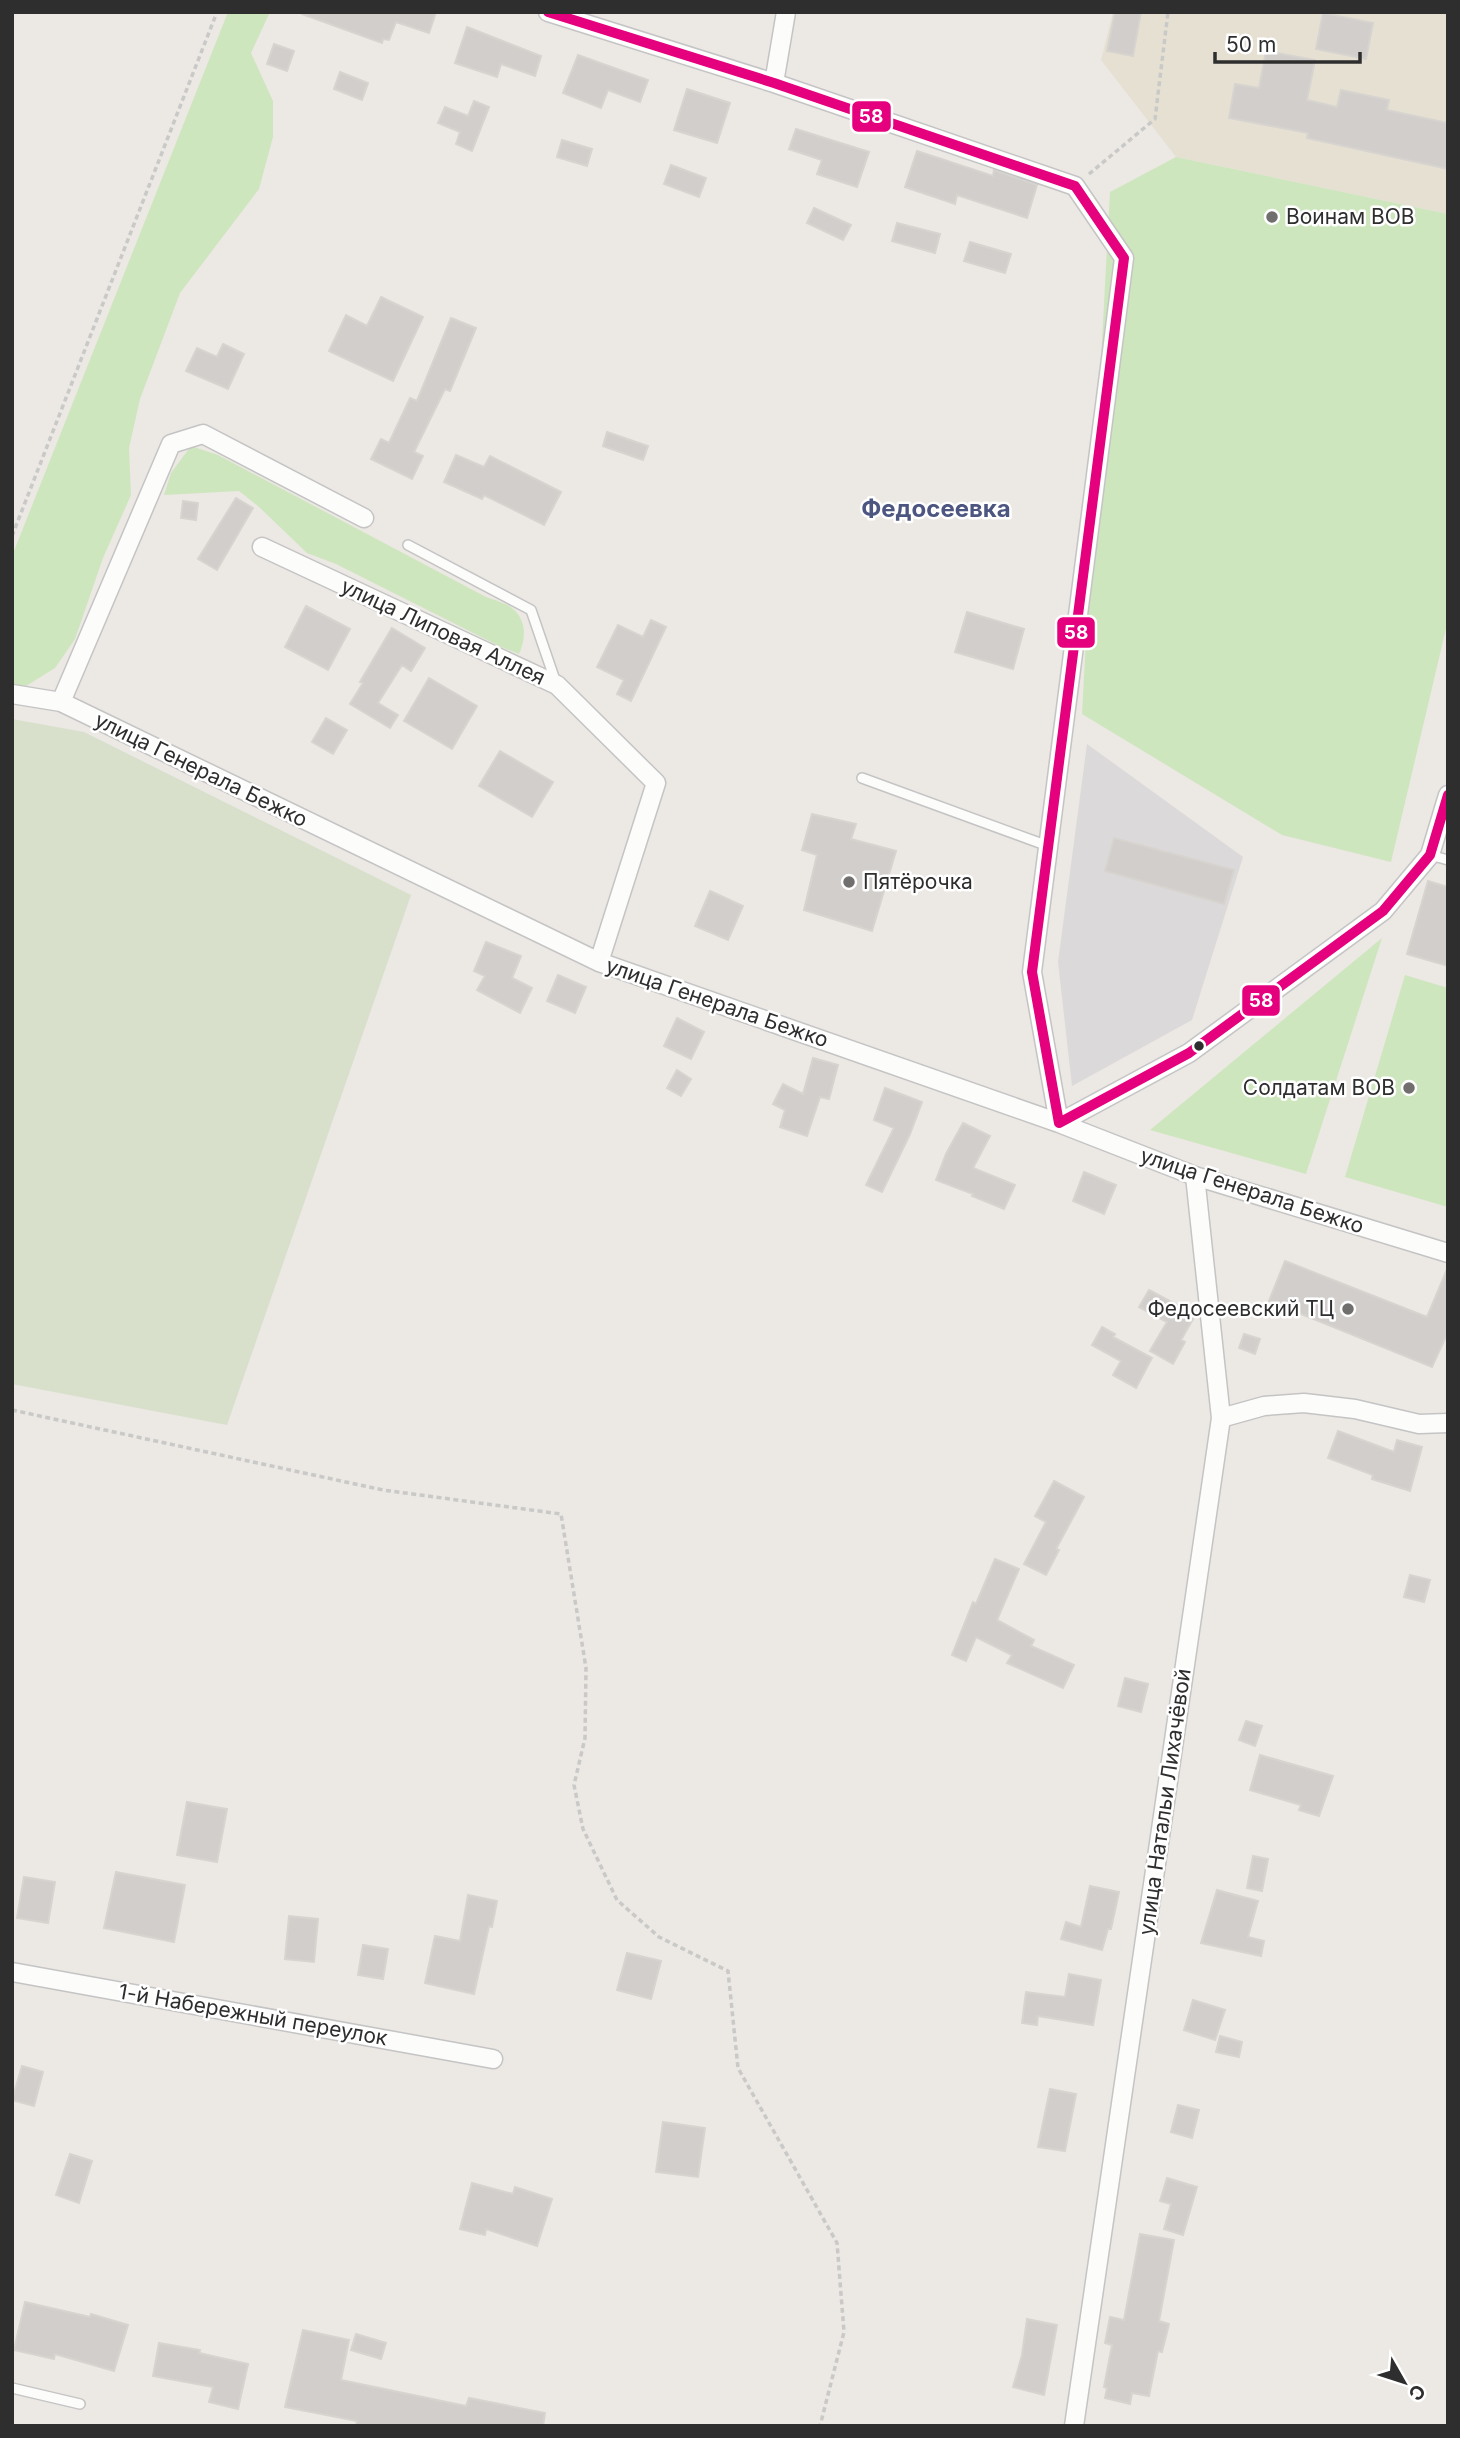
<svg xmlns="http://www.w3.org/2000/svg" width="1460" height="2438" viewBox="0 0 1460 2438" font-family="Inter,sans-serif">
<rect width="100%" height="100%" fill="#ece8e4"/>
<path fill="#dcd9db" d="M1087 744 1243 857 1192 1020 1072 1086 1058 962Z"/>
<path fill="#e6e0d3" d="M1113 12H1448V214L1176 157 1101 60Z"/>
<path fill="#cee6be" d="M228 12H270L251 53 273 101V137L259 189 180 293 140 399 129 448 131 495 103 558 75 639 55 668 26 686 12 685V556Z
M1176 157 1448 214V620L1391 862 1282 835 1082 714 1110 192Z
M191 446 218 455 486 597C494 600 506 603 512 608 527 620 526 639 519 654L499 646 336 564 307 553 258 506 239 491 164 495 171 473Z
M1382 938 1306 1174 1150 1130Z
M1405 975 1448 988V1207L1345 1177Z"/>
<path fill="#d8e0cc" d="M12 719 84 732 411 895 227 1425 12 1384Z"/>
<path fill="#d1cecb" stroke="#d7d4d0" stroke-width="2" d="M302 12H436L429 33 396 22 389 40 383 39 382 43 302 14Z
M1115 12H1141L1133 56 1107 51Z
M1323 13 1373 23 1366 59 1316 49Z
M467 27 541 56 535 76 501 64 497 77 455 63Z
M274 44 294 51 287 71 267 64Z
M1266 51 1315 60 1307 100 1337 107 1341 90 1389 100 1387 110 1448 123V169L1307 138 1308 133 1229 118 1235 84 1259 88Z
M578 55 648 80 640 102 608 90 601 108 563 93Z
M340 72 368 83 362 100 334 89Z
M687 89 730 103 717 143 674 130Z
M474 101 489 107 472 151 456 144 460 132 438 123 445 107 468 116Z
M796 129 869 152 857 187 817 174 822 160 789 149Z
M562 140 592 149 587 166 557 157Z
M917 151 993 176 994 170 1037 185 1027 218 957 195 955 204 905 187Z
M671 165 706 178 699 197 664 184Z
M814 208 851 225 843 240 807 223Z
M897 223 940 234 935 253 892 241Z
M970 242 1011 254 1005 273 964 261Z
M381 297 423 317 393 381 329 351 346 315 367 326Z
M451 318 476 328 450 391 445 389 414 452 423 456 412 479 371 459 381 439 389 443 410 398 417 401Z
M223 344 244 354 228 389 186 371 197 348 217 357Z
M607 432 648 446 643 460 603 446Z
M456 455 484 467 490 456 561 492 544 525 484 495 482 499 444 482Z
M236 498 253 508 217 570 198 559Z
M183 501 198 503 196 520 181 518Z
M306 606 350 629 328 670 285 647Z
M967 612 1024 629 1013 669 955 652Z
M651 620 666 627 631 701 617 694 624 680 597 667 618 625 643 637Z
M392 628 425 648 411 671 402 665 378 703 398 715 390 728 350 704 363 683 360 682Z
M429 678 477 706 452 749 404 721Z
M326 718 347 730 333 754 312 742Z
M500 751 553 782 532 817 479 786Z
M812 814 856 824 851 839 896 851 872 931 804 910 817 855 802 850Z
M1114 838 1234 870 1224 904 1105 871Z
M1428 881 1448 887V966L1407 954Z
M710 891 743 906 728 940 695 926Z
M486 942 521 956 512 978 532 988 520 1013 477 990 485 976 474 971Z
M558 975 586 987 575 1013 547 1001Z
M677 1018 704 1032 691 1059 664 1046Z
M813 1058 838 1065 829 1099 820 1097 807 1136 780 1127 785 1110 773 1104 783 1084 803 1094Z
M677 1070 691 1079 681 1096 667 1088Z
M885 1088 922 1102 910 1134 882 1192 866 1185 894 1128 874 1120Z
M963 1123 990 1136 973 1168 1015 1185 1004 1209 972 1196 973 1194 936 1180 946 1154Z
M1084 1172 1116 1185 1104 1214 1073 1201Z
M1285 1261 1427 1317 1448 1267V1332L1432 1367 1269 1301Z
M1149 1290 1192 1313 1190 1318 1193 1319 1181 1340 1185 1342 1173 1364 1150 1351 1167 1322 1139 1307Z
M1102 1327 1115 1334 1113 1337 1152 1358 1136 1388 1113 1375 1121 1361 1092 1345Z
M1244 1334 1260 1339 1255 1354 1239 1348Z
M1338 1431 1394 1452 1397 1440 1422 1447 1410 1491 1372 1479 1373 1475 1328 1458Z
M1054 1481 1084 1497 1056 1549 1059 1550 1046 1575 1024 1564 1046 1522 1035 1516Z
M995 1559 1019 1569 997 1620 1034 1640 1031 1646 1074 1665 1063 1688 1007 1663 1012 1655 976 1637 966 1661 952 1655 973 1602 976 1604Z
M1410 1575 1430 1580 1424 1602 1404 1597Z
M1125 1678 1148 1684 1141 1712 1118 1706Z
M1246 1721 1262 1726 1255 1746 1239 1740Z
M1260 1755 1333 1776 1319 1816 1299 1810 1301 1805 1250 1790Z
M187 1802 227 1809 217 1862 177 1855Z
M1253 1856 1268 1859 1262 1891 1247 1888Z
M116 1872 185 1885 174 1942 104 1928Z
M24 1877 55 1882 48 1923 17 1918Z
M1090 1886 1119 1892 1111 1929H1108L1102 1950 1061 1939 1066 1922 1081 1927Z
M1217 1890 1258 1901 1248 1937 1264 1941 1261 1956 1201 1943Z
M468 1895 497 1901 492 1927 489 1926 474 1994 425 1983 435 1936 460 1941Z
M289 1916 318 1919 314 1962 285 1959Z
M363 1945 388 1949 383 1979 358 1975Z
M627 1953 661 1961 651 1999 617 1990Z
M1069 1974 1101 1980 1093 2025 1038 2016 1037 2025 1022 2023 1026 1992 1065 1997Z
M1193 2000 1225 2010 1215 2040 1184 2030Z
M1220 2036 1242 2042 1239 2057 1216 2052Z
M22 2066 43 2072 34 2106 12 2100Z
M1050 2089 1076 2094 1065 2151 1038 2147Z
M1178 2105 1199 2110 1192 2138 1171 2132Z
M663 2122 705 2128 698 2177 656 2172Z
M70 2154 92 2161 79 2203 56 2195Z
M1167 2178 1197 2187 1183 2235 1164 2229 1171 2204 1160 2201Z
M472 2183 513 2194 515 2187 552 2199 537 2246 486 2229 485 2235 460 2229Z
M1140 2234 1174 2240 1159 2321 1169 2324 1162 2352 1158 2351 1149 2396 1132 2393 1130 2404 1105 2398 1107 2388 1104 2387 1112 2345 1105 2343 1110 2317 1124 2320Z
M25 2302 90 2317 91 2314 128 2325 114 2371 55 2354 54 2359 14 2350Z
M1027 2319 1057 2325 1044 2395 1013 2387 1022 2355Z
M303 2330 349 2340 341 2380 466 2406 469 2398 545 2413 543 2426H356L357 2421 285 2407Z
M356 2334 386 2343 381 2359 351 2350Z
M159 2343 200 2350 199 2353 248 2364 238 2409 209 2402 213 2387 153 2376Z"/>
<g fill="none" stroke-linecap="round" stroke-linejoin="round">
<g stroke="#c5c4c5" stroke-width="12">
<path id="service" d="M408 545 531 610 556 683
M862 778 1048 846
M1430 855 1448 860
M12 2388 80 2404"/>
</g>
<g stroke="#c5c4c5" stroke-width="21">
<path id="minor" d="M548 12 774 83 1075 186 1124 258 1032 972 1059 1123 1189 1053 1383 911 1430 855 1448 795
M774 83 786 12
M262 547 557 685 656 783 599 962
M12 694 61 702 599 962 1059 1123 1195 1176 1448 1253
M61 702 171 444 203 434 364 518
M1221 1418 1264 1406 1304 1403 1355 1409 1419 1424 1448 1423
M12 1972 493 2059
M1074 2426 1221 1418 1195 1176"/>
</g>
<path stroke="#c9c9c8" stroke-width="3.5" stroke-dasharray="5 3.5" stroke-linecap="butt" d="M1089 174 1155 119 1168 12
M12 536 217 12
M12 1410 383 1490 561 1514 586 1668 585 1738 574 1785 583 1829 617 1900 659 1937 728 1971 738 2068 837 2243 844 2332 820 2426"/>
<use href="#service" stroke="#fcfcfb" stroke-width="9"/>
<use href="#minor" stroke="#fcfcfb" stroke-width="18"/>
<g stroke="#fff" stroke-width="16">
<path id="bus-1" d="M548 12 774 83 1075 186 1124 258 1032 972 1059 1123 1189 1053 1383 911 1430 855 1448 795"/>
</g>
<use href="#bus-1" stroke="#e5007d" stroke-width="10"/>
</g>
<g fill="#706f6e" stroke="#fff" stroke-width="2.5">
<circle cx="1272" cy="217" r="7"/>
<circle cx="849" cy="882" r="7"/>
<circle cx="1409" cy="1088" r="7"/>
<circle cx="1348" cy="1309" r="7"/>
</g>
<circle fill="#2e2e2e" stroke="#fff" stroke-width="2.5" cx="1199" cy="1046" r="6"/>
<g text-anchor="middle" stroke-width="5" stroke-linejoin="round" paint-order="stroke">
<g font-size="21" fill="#2e2e2e" stroke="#fff" text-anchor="start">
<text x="1286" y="224">Воинам ВОВ</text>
<text x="863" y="889">Пятёрочка</text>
<text x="1395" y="1095" text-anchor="end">Солдатам ВОВ</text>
<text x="1334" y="1316" text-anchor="end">Федосеевский ТЦ</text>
</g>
<g font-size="21" fill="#2e2e2e" stroke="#fff">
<text transform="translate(443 632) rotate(25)" y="7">улица Липовая Аллея</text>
<text transform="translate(201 770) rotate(26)" y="7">улица Генерала Бежко</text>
<text transform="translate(717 1003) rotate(19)" y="7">улица Генерала Бежко</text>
<text transform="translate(1252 1191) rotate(18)" y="7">улица Генерала Бежко</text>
<text transform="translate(1165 1802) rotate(-82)" y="7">улица Натальи Лихачёвой</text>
<text transform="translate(253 2015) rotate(10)" y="7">1-й Набережный переулок</text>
</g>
<g font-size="24" font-weight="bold" fill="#4d5680" stroke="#fff">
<text x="936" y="517">Федосеевка</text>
</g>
</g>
<g stroke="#fff" stroke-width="2.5">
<rect x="851" y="100" width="41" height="33" rx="7" fill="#e5007d"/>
<rect x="1056" y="616" width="40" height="33" rx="7" fill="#e5007d"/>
<rect x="1241" y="984" width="40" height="33" rx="7" fill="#e5007d"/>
</g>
<g font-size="19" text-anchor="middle" font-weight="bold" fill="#fff">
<text x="871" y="123">58</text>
<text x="1076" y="639">58</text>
<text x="1261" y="1007">58</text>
</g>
<rect width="1460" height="2438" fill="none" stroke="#2e2e2e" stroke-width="28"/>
<g transform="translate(1404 2382) rotate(129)" stroke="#ffffff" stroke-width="5" paint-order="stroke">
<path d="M0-5L12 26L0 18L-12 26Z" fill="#2e2e2e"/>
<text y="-10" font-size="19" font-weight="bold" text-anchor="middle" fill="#2e2e2e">С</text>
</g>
<path d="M1215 52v10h145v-10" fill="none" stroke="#2e2e2e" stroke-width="3.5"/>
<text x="1226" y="52" font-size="21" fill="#2e2e2e" stroke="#ffffff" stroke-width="5" paint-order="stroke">50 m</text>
</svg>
